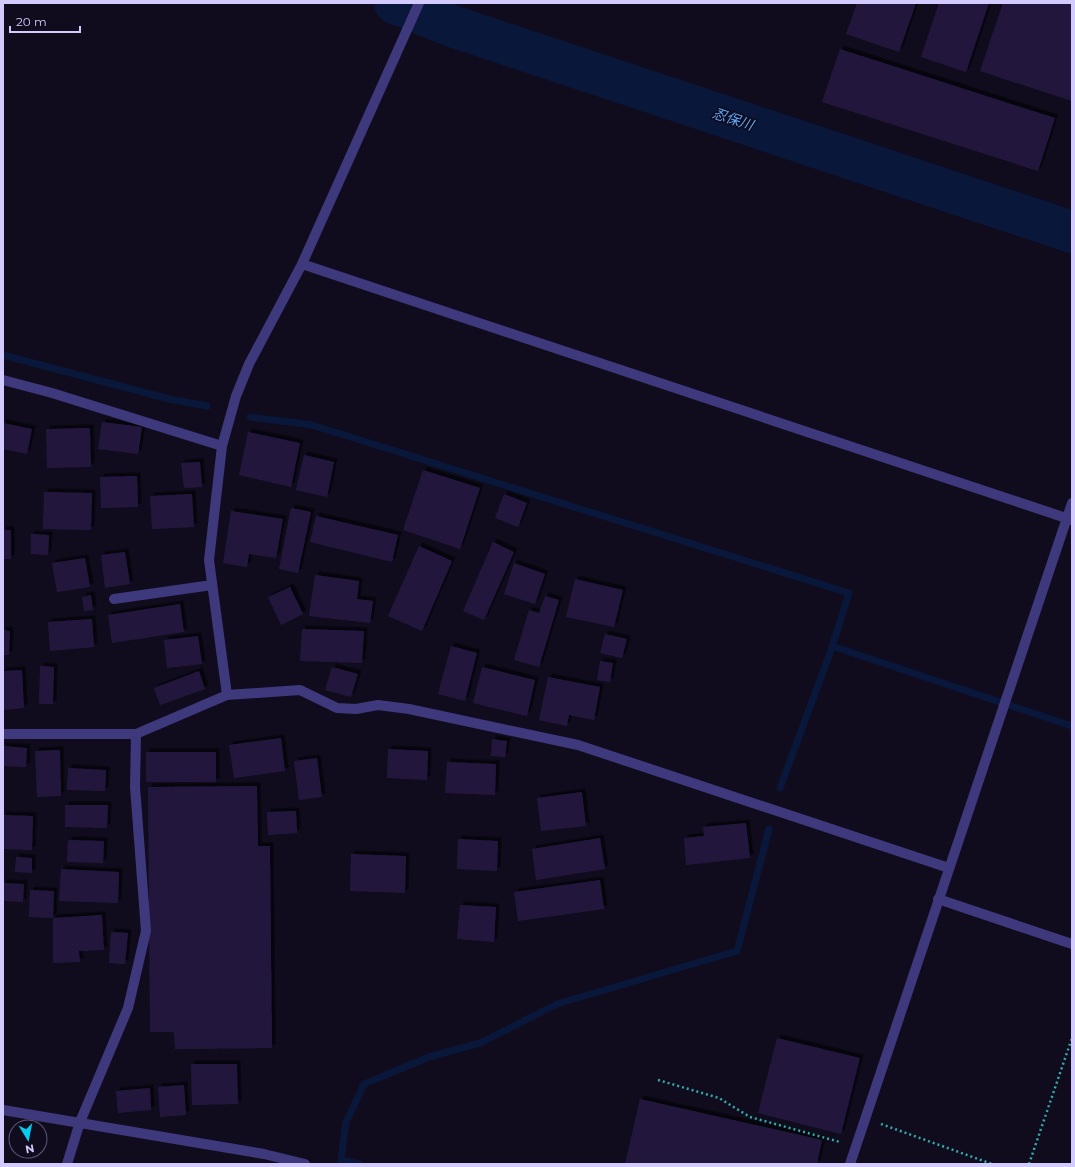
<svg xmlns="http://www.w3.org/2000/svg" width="1075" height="1167" viewBox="0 0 1075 1167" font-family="Montserrat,'Noto Sans JP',sans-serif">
<defs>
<filter id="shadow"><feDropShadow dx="3.5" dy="-3.5" stdDeviation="0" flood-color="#0009"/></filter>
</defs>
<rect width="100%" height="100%" fill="#100c1e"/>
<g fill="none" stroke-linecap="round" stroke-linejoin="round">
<path stroke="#09183a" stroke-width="7" d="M3 355 169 399 207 406
M250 417 312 425 849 593 830 653 780 788
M832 646 1072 726
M359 1164 341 1160 346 1122 364 1084 429 1057 480 1043 557 1004 737 951 769 829"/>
<path stroke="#09183a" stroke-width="42" d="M395 3 452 26 1072 232"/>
</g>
<path fill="#22193e" filter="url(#shadow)" d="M857 3H916L899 52 846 34Z
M939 3H989L966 72 921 57Z
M1003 3H1072V101L980 71Z
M840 49 1055 118 1038 171 822 102Z
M102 422 142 427 138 454 98 449Z
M3 423 32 429 27 454 3 449Z
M90 428 91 467 47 468 46 429Z
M248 432 300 443 291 487 239 475Z
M304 455 334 462 327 497 296 490Z
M200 462 202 487 184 488 181 463Z
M423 470 480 488 460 549 403 530Z
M137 476 138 507 101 508 100 477Z
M44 492 92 493 91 530 43 529Z
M192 494 194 527 152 529 150 496Z
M504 494 527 503 518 527 495 518Z
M291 508 311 512 298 573 279 569Z
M231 511 283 519 276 558 249 554 247 567 223 563Z
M316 516 398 535 392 562 310 542Z
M3 530H11V559H3Z
M31 534 49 535 48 555 31 554Z
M493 542 514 552 484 620 463 611Z
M419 546 452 561 422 631 388 616Z
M125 552 130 584 105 588 101 555Z
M85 558 90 587 57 592 52 563Z
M514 563 545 574 535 604 504 594Z
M315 575 359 581 357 599 373 601 370 623 309 616Z
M575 579 623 590 614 627 566 617Z
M290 587 303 614 281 625 268 597Z
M91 595 93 610 84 611 82 597Z
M545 596 559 600 539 667 514 660 529 610 539 613Z
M180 604 184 632 112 643 108 615Z
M92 619 94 647 50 651 48 622Z
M302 629 364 631 362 663 300 661Z
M3 630 10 631 9 655H3Z
M605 634 627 639 622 658 600 653Z
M198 636 202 664 167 668 164 640Z
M451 646 477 653 465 701 438 694Z
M600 661 613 663 610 682 597 680Z
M40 666 54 667 53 704H39Z
M332 667 358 674 351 697 325 690Z
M482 667 535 680 527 716 473 703Z
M22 670 24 708 3 710V671Z
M199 671 205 689 160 705 154 688Z
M548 677 600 687 594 720 569 715 567 726 539 720Z
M281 738 285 771 234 778 229 745Z
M492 739 507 741 505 757 491 756Z
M3 746 27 748 26 767 3 766Z
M388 749 428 751 427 780 387 778Z
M60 750 61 796 37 797 35 751Z
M146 752H216V782H146Z
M317 758 322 797 299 800 294 761Z
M447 762 496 764 495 795 445 793Z
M68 768 106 770 105 791 67 790Z
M257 786 258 846H270L272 1048 175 1049 174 1032H150L148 787Z
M582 792 586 826 541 831 537 798Z
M65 805H108L107 828 65 827Z
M296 811 297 833 268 835 267 812Z
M3 815 33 816 32 850 3 849Z
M746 823 750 858 686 865 684 838 704 836 703 827Z
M600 838 605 869 536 880 532 849Z
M458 839 498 841 497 871 457 869Z
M68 840 104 841 103 863 67 862Z
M351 854 406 856 405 893 350 891Z
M16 857 32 858V873L15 872Z
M61 869 119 872 118 903 59 901Z
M600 880 604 909 518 921 514 892Z
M3 883 24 884 23 902 3 901Z
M30 890 54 891 53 918 102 915 104 950 79 951 80 962 53 963V918L29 917Z
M460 905 496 907 494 942 457 939Z
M111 932 128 933 125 964 109 963Z
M777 1038 860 1058 841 1134 758 1113Z
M191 1064H237L238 1104 192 1105Z
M184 1085 186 1115 160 1117 158 1087Z
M150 1088 151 1110 118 1113 116 1091Z
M640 1099 822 1140 817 1164H625Z"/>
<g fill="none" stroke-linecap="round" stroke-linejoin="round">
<path stroke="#2fadac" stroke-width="2.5" stroke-dasharray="2 3" stroke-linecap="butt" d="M658 1080 719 1098 750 1117 840 1142
M881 1124 992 1164
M1029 1164 1072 1038"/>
<path stroke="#3e387c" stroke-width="10" d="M302 264 1072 520
M3 380 52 393 222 446
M114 599 212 585
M227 695 209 560 222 446 236 396 249 364 302 264 419 3
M3 734H136L227 695 300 690 337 708 356 709 378 705 409 709 578 745 949 868
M938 899 1072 944
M3 1110 264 1154 305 1164
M67 1164 80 1122 128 1008 146 931 135 787 136 734
M850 1164 1072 503"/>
</g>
<g text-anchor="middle" stroke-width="3.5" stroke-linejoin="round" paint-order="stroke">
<g font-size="14" font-style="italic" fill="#5aa8fc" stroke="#100c1e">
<text transform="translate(733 119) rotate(18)" y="5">忍保川</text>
</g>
</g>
<rect width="1075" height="1167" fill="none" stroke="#d3cafe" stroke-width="8"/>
<g transform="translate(28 1139) rotate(170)"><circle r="19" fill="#100c1e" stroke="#5e5878"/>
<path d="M0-3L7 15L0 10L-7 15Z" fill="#04cbf0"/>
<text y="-6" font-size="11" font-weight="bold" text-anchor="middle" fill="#d3cafe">N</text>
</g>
<path d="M10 26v6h70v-6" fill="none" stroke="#d3cafe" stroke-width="2"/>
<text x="16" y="26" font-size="12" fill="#d3cafe" stroke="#100c1e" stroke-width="3" paint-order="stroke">20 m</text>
</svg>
